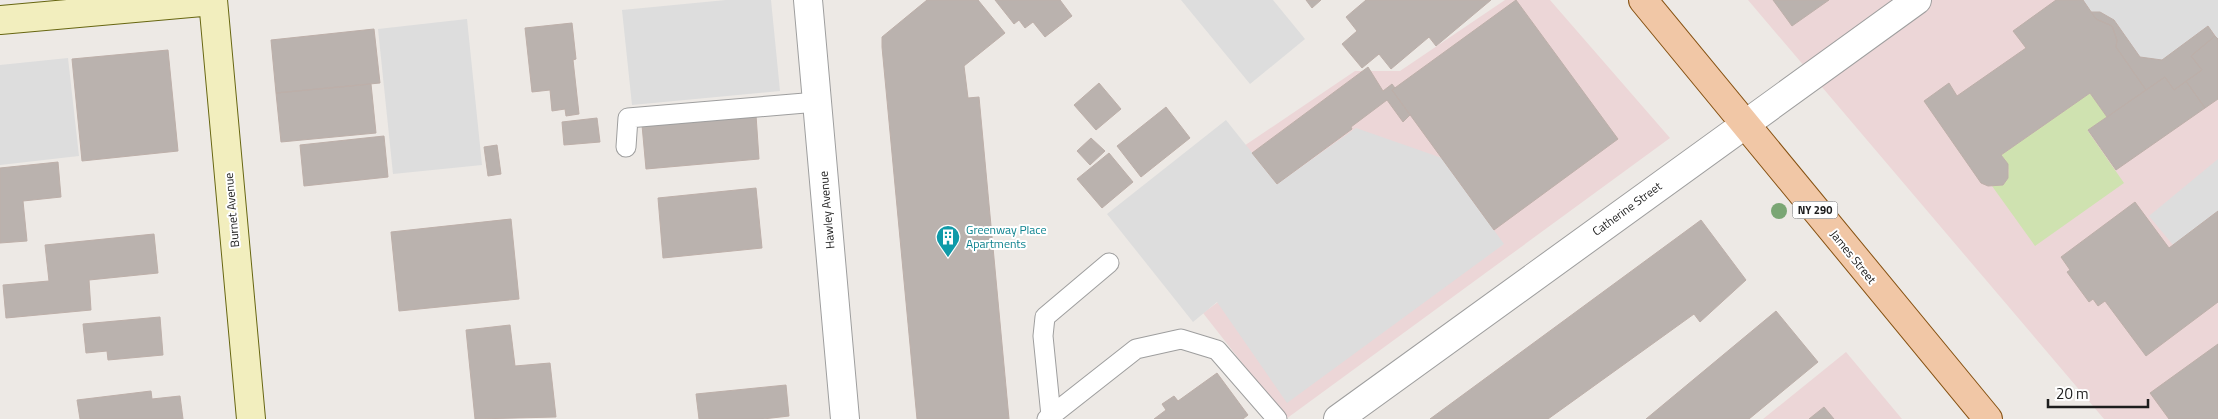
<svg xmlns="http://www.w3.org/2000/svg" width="2218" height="419" viewBox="0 0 2218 419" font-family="'Titillium Web',sans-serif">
<rect width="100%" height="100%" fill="#ede9e5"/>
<path fill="#ecd6d7" d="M1505 0H1550L1670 138 1286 419 1203 313 1313 233 1241 148 1355 71H1400Z
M1748 0H2218V419H2104Z
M1846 352 1902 419H1763Z"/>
<path fill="#cfe2b0" d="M2090 93 2107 117 2088 131 2124 183 2035 246 1992 186 2003 185C2012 173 2009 166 2001 155Z"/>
<path fill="#ddd" d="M726 0H771L780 91 632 105 622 10Z
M1181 0H1273L1305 39 1250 84Z
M2083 0H2218V39L2208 26 2162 60 2140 57 2114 20 2100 12H2091Z
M467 19 482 165 393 174 378 29Z
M68 58 79 156 0 165V65Z
M1226 120 1277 184 1356 128 1442 158 1504 244 1287 403 1217 302 1193 322 1107 214Z
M2218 159V211L2173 245 2149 216Z"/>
<path fill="#bab2ae" stroke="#bdafa9" d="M927 0H978L1005 33 964 66 968 98 979 97 1009 419H917L882 47V37Z
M995 0H1060L1072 16 1045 37 1033 22 1025 28 1019 20 1014 24Z
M1306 0H1321L1312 8Z
M1366 0H1491L1436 46 1429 37 1391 69 1379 54 1362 68 1342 44 1357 31 1346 17Z
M1516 0 1618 139 1494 230 1392 90Z
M1773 0H1829L1792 26Z
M2056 0H2083L2096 19 2112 26 2117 40 2116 47 2146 90 2107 117 2090 93 2001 155 2008 164V178L2003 185 1988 186 1981 183 1924 101 1949 83 1957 96 2026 48 2013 31Z
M2091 12H2100L2114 20 2140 57 2162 60 2208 26 2215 36 2191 56 2202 70 2174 90 2165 77 2146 90 2116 47 2117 40 2112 26 2096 19Z
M572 23 576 59 573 60 579 114 566 116 565 109 552 111 550 90 532 92 525 28Z
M374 29 380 83 276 93 271 40Z
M2215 36 2218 39V99L2205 108 2186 81 2202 70 2191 56Z
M168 50 178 151 82 161 72 59Z
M1368 67 1383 91 1392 84 1395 88 1392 90 1410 115 1403 122 1387 100 1351 127 1352 129 1277 184 1252 153Z
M2165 77 2174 90 2186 81 2205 108 2116 170 2088 130Z
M1099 83 1121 109 1096 130 1074 105Z
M371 84 376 133 281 142 276 93Z
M1166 107 1190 138 1141 177 1117 146Z
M756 115 759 159 646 169 642 125Z
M597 118 600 142 564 145 562 122Z
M384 136 388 177 304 186 300 145Z
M1091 138 1105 151 1090 165 1077 151Z
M497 145 501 174 488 176 484 147Z
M1109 153 1133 182 1102 208 1077 179Z
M58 162 61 197 23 201 27 241 0 243V168Z
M756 188 762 248 663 258 658 198Z
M2135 202 2169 248 2218 211V302L2146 356 2105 301 2098 306 2093 299 2089 302 2067 272 2070 270 2061 257Z
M511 219 519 299 399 311 391 232Z
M1701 220 1746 280 1700 322 1694 314 1548 419H1430Z
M154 234 158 273 89 280 91 310 6 318 3 285 49 281 45 245Z
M1776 311 1818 362 1749 419H1646Z
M160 317 163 355 108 360 107 351 86 353 83 324Z
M510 325 515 366 550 363 556 417 475 419 466 330Z
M2218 344V419H2169L2150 393Z
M1217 373 1248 415 1243 419H1154L1166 410 1162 404 1174 396 1178 401Z
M786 385 789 416 763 419H699L696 394Z
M151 391 152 399 180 396 183 419H80L77 400Z
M1824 407 1834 419H1809Z"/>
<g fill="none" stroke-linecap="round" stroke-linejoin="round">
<g stroke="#9e9e9e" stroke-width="21">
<path id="lane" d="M626 147 628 118 817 102
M1051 416 1043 336 1045 317 1109 263
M1047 419 1136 349 1181 339 1217 350 1277 419"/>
</g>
<g stroke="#9e9e9e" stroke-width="30">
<path id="street" d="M808 0 845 419
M1338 419 1917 0"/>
</g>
<g stroke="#676611" stroke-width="30">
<path id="secondary" d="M213 0 251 419
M0 20 213 1"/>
</g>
<g stroke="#865111" stroke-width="30">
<path id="primary" d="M1643 0 1988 419"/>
</g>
<use href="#lane" stroke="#fff" stroke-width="19"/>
<use href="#street" stroke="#fff" stroke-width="28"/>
<use href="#secondary" stroke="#f2eebe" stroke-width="28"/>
<use href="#primary" stroke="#f1c7a6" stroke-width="28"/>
</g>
<circle fill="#7aa674" cx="1779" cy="211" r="8"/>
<defs>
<g id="building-pin" transform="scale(1.25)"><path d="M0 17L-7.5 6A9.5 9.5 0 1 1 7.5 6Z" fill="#0f9aa8" stroke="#fff"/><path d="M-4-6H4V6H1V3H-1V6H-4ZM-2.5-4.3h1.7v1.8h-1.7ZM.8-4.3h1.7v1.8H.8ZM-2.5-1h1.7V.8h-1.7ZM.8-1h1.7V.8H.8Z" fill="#fff"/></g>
</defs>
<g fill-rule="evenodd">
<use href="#building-pin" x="948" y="237"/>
</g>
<g text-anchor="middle" stroke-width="4" stroke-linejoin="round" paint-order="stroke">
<rect fill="#fff" stroke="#616161" stroke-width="1" x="1792.5" y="201.5" width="45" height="17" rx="4"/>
<g font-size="11" font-weight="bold" fill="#1d1d1d">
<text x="1815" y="214">NY 290</text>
</g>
<g font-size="12" fill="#1d1d1d" stroke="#fff">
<text transform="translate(1627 209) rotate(-36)" y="4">Catherine Street</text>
<text transform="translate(232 210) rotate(-95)" y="4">Burnet Avenue</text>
<text transform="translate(827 210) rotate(-95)" y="4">Hawley Avenue</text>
<text transform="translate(1853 257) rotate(51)" y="4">James Street</text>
</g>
<g font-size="12" fill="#0d838f" stroke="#fff" text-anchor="start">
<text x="966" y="234">Greenway Place<tspan x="966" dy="14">Apartments</tspan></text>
</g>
</g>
<path d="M2048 399v8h100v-8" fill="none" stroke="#1d1d1d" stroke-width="2.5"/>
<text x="2056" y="399" font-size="15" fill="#1d1d1d" stroke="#ffffff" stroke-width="4" paint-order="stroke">20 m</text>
</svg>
